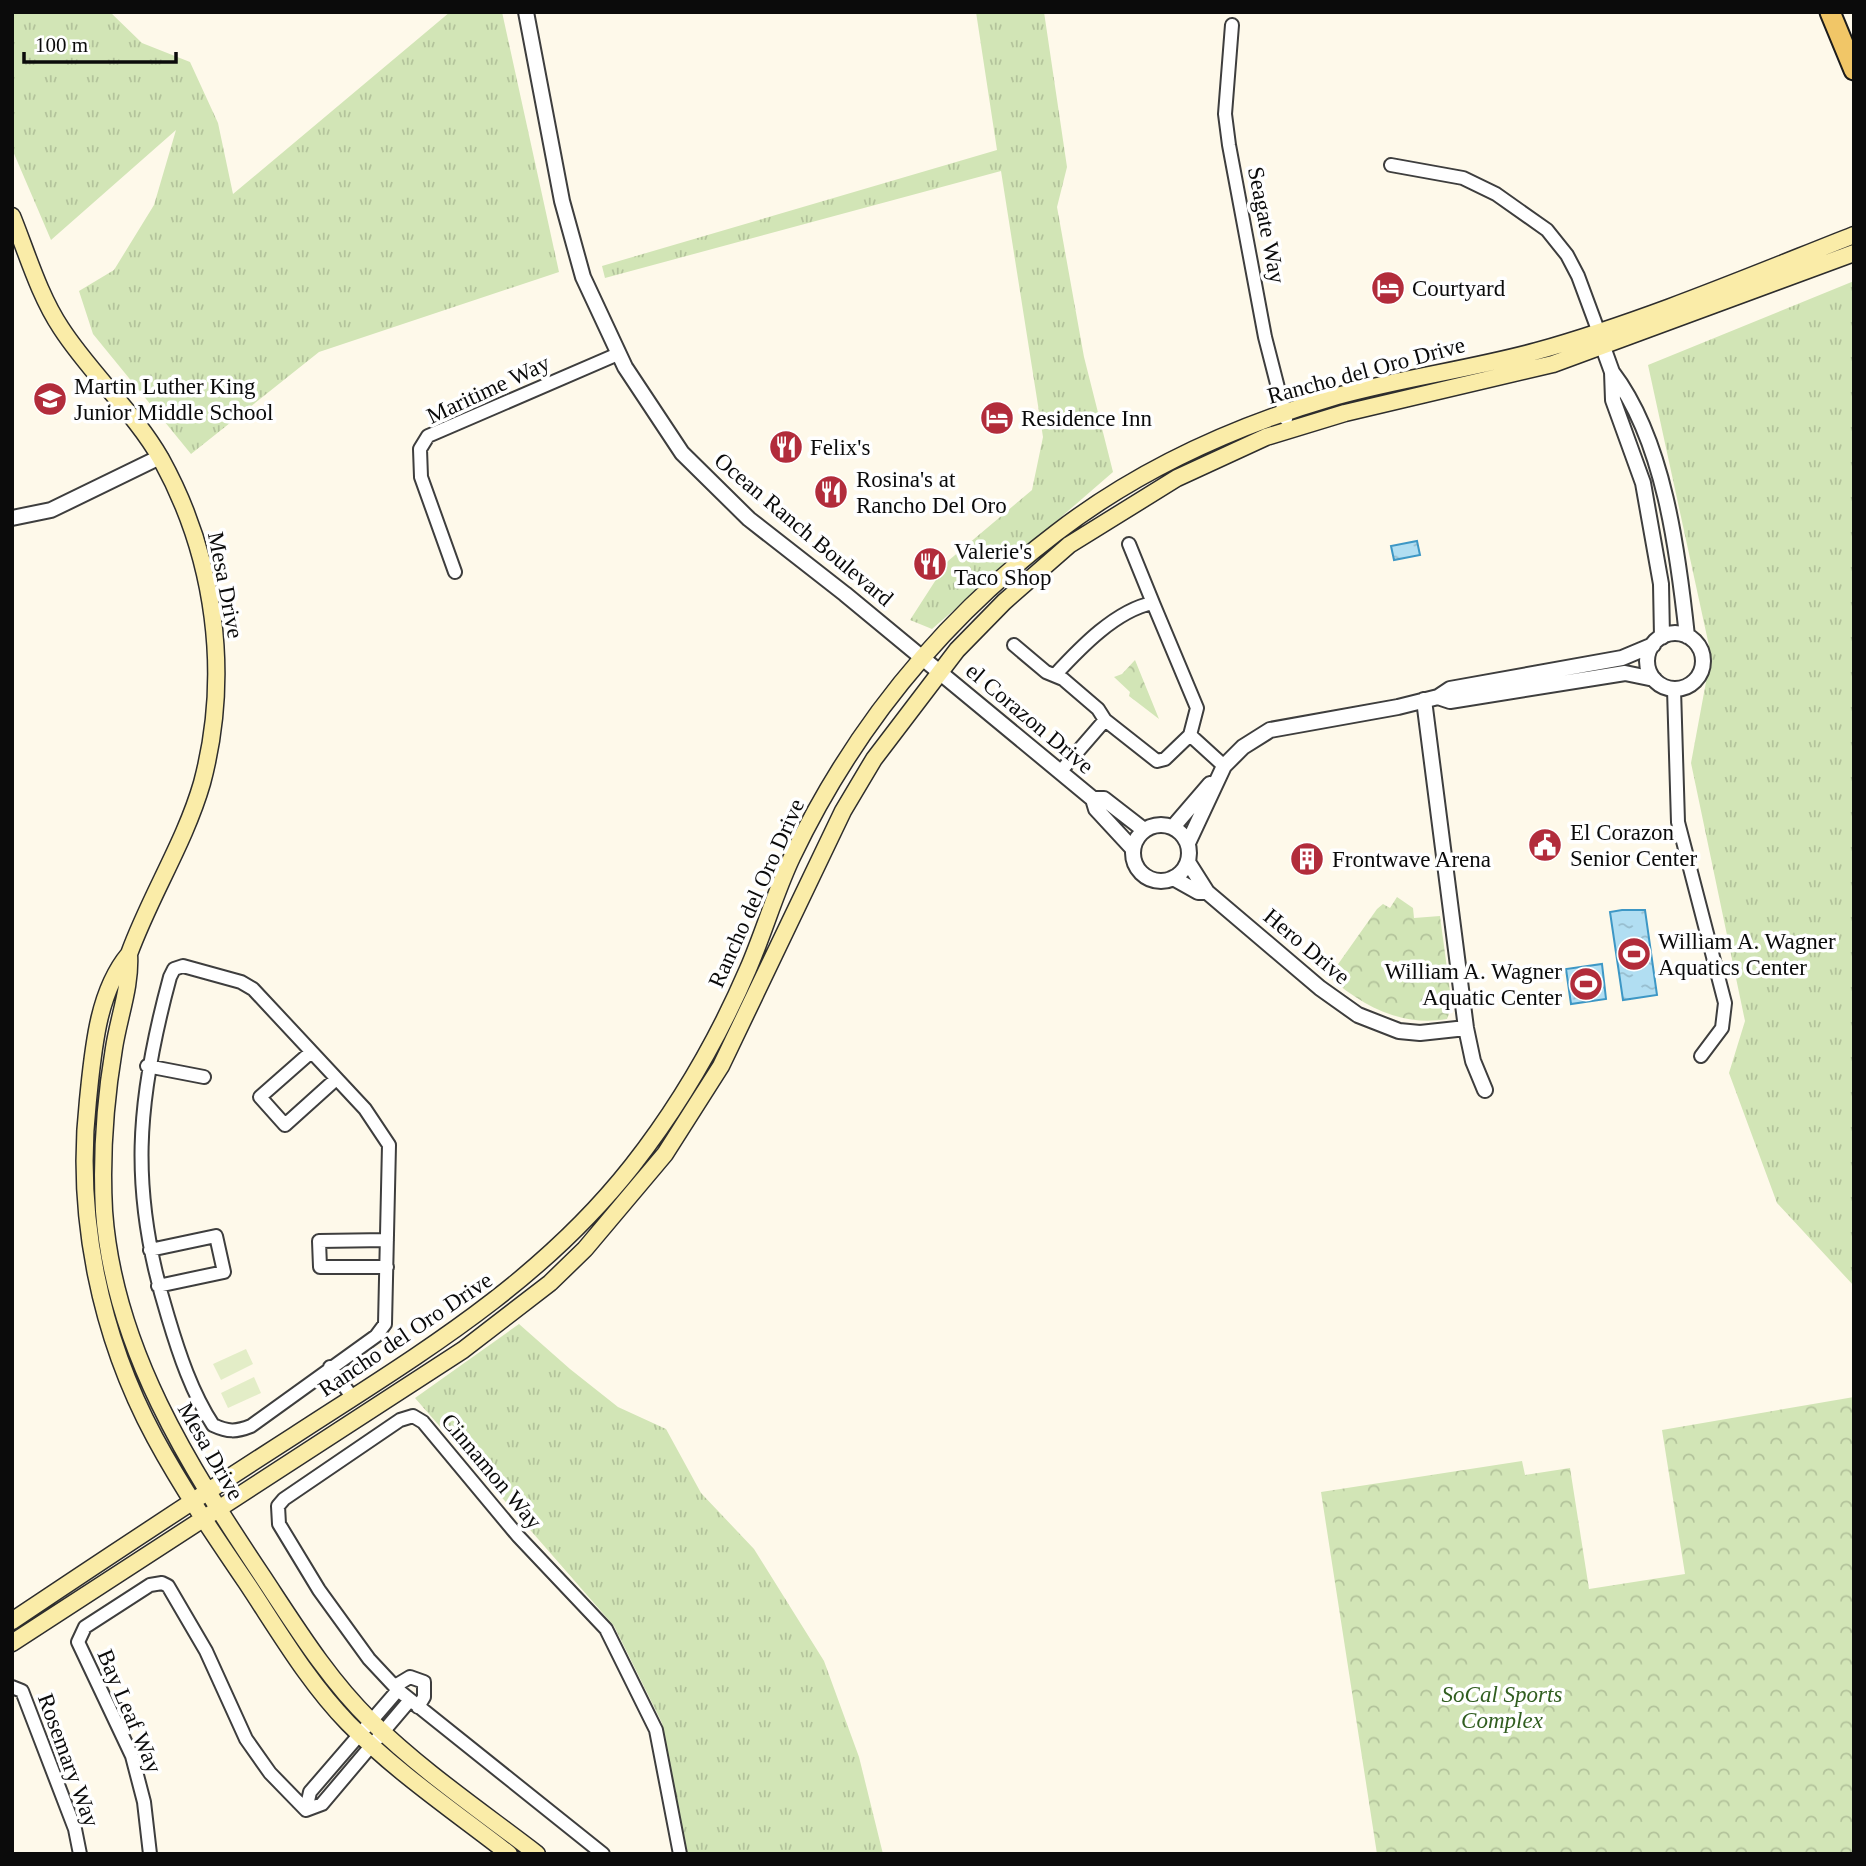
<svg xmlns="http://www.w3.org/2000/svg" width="1866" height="1866" viewBox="0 0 1866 1866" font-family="'Times New Roman',serif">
<defs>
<pattern id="grass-tufts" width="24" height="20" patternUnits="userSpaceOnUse" patternTransform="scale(1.75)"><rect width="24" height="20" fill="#d2e5b6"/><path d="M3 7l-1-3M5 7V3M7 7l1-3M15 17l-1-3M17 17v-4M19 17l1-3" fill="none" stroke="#b3c39b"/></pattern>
<pattern id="park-crowns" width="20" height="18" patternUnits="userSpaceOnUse" patternTransform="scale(1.75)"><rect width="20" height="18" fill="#d2e5b6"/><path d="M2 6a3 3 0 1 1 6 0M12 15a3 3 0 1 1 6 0" fill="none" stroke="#b3c39b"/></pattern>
<pattern id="water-ripples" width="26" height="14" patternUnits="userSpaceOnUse" patternTransform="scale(1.75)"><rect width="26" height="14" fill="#b1def2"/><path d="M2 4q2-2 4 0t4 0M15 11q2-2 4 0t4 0" fill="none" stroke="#97bdce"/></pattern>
</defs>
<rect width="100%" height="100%" fill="#fef9ea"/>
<path fill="url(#grass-tufts)" d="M12 12H110L142 43 190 62 218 123 233 194 450 12H502L559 272 319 352 191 454 93 334 79 291 114 270 154 205 176 130 51 240 12 149Z
M976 12H1044L1067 167 1057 207 1084 357 1113 472 932 629 910 620 948 561 1032 490 1043 437 1001 171 605 278 602 266 997 150Z
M1854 281V1286L1777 1203 1729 1073 1745 1021 1691 763 1711 655 1648 365Z
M519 1324 570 1369 618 1407 666 1429 701 1493 754 1549 824 1661 859 1757 883 1854H687L662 1723 614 1626 415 1398Z"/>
<path fill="url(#park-crowns)" d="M1135 660 1159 719 1129 696 1130 692 1114 677 1122 674Z
M1397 897 1413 908 1414 918 1440 916 1452 1006 1447 1019C1401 1027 1363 1006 1329 977L1377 909 1383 904 1390 908Z
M1854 1397V1854H1377L1321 1492 1522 1461 1525 1475 1570 1468 1589 1589 1685 1574 1662 1430Z"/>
<path fill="#e3edc7" d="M246 1349 253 1364 221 1380 213 1364Z
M254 1377 261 1393 228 1408 221 1393Z"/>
<path fill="url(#water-ripples)" stroke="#3d97c5" stroke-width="2" d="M1417 541 1420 555 1394 560 1391 546Z
M1622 910H1645L1657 995 1623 1000 1610 912Z
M1602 964 1606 999 1571 1004 1566 969Z"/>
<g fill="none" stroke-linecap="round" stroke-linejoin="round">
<g stroke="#3e3e3e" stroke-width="16">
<path id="minor" d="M1232 25 1225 114 1229 145 1265 337 1286 419
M1391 165 1463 178 1496 194 1547 230 1567 255 1578 276 1598 330
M1129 544 1153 603
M455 572 421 477 420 449 428 436 618 354
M1014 645 1046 672 1063 679 1098 709 1105 720
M1055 675C1080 648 1116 610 1153 603L1197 708 1190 735 1224 766
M1674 689 1678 822 1725 1003 1722 1028 1701 1056
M1060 772 1105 720 1157 761 1165 759 1190 735
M183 966 241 982 253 989 365 1109 389 1145 385 1324 376 1336 251 1426C236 1432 228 1432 213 1425 192 1393 179 1354 168 1317 129 1191 136 1102 170 977L174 969Z
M310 1053 260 1097 285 1125 335 1080
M147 1066 204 1077
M150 1250 216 1236 224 1272 158 1286
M387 1267H320L319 1241 387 1240
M330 1367 353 1398
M395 1686 410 1677 424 1682V1697L418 1707
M12 1687 22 1691 75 1829 80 1854
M306 1810 322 1804 410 1700
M306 1810 310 1792 398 1690
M150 1854 144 1802 132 1756 78 1642 85 1627 150 1585 162 1583 168 1586 206 1651 246 1739 270 1773 306 1810
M603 1854 398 1690 369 1659 319 1590 279 1524 278 1506 284 1499 400 1420 413 1416 423 1422 518 1536 606 1629 656 1730 680 1854"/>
</g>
<g stroke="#3e3e3e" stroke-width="18">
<path id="tertiary" d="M526 12 562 201 583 277 625 367 682 453 749 519 845 594 1093 799 1096 809 1133 849
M1599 336 1612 372 1613 400 1643 483 1661 584 1662 637
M1612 372C1664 440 1678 552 1687 636
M12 518 51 510 160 457
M1647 661a28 28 0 1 1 56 0a28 28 0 1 1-56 0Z
M1438 697 1450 701 1625 673 1654 679
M1424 700 1466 1028 1473 1061 1485 1090
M1093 799H1104L1144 830
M1133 853a28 28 0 1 1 56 0a28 28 0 1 1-56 0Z
M1173 827 1210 784
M1188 843 1224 766 1243 747 1270 730 1398 707 1438 697 1450 689 1622 658 1653 645
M1188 862 1207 892 1320 988 1358 1015 1399 1031 1420 1033 1466 1028
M1173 878 1198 892H1207"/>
</g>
<g stroke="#2d2d2d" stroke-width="19">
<path id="secondary" d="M12 216C27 253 39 295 61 328 90 373 135 413 161 459 215 557 231 674 202 783 185 842 150 896 129 954 97 992 93 1052 88 1100 75 1215 100 1336 155 1438 182 1488 214 1535 246 1582 278 1630 308 1682 348 1723 396 1772 455 1812 509 1854
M129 954C131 986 119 1016 114 1048 105 1102 101 1156 104 1211 114 1349 189 1466 263 1577 296 1627 328 1679 371 1721 421 1770 481 1811 537 1854
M12 1621C106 1558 200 1496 295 1435 418 1355 539 1284 632 1166 679 1106 718 1039 748 969 764 932 775 893 792 857 854 727 942 620 1056 533 1139 469 1237 425 1337 396 1402 378 1471 369 1537 351 1644 321 1750 276 1854 235
M12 1643 463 1350 550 1283 585 1249 665 1154 721 1066 843 811 874 759 957 650 1004 602 1069 545 1177 478 1266 437 1345 413 1553 364 1854 253"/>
</g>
<g stroke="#1c1c1c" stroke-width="23">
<path id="primary" d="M1830 12 1854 70"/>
</g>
<use href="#minor" stroke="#fff" stroke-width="12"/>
<use href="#tertiary" stroke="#fff" stroke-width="14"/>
<use href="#secondary" stroke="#faeca8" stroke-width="16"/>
<use href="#primary" stroke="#f1c667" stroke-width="19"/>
</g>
<defs>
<g id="hotel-disc" transform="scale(1.75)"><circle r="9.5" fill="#b22c3b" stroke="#fff"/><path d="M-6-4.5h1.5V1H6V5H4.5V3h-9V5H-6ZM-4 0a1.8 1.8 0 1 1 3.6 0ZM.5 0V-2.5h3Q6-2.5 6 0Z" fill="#fff"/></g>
<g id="school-disc" transform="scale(1.75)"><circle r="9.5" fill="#b22c3b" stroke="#fff"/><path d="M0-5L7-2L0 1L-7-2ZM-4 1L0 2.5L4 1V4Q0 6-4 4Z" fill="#fff"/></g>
<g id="restaurant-disc" transform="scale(1.75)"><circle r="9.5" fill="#b22c3b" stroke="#fff"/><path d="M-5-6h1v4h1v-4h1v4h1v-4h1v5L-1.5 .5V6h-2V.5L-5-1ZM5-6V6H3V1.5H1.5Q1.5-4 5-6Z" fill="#fff"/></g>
<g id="civic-disc" transform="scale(1.75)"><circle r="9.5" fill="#b22c3b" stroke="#fff"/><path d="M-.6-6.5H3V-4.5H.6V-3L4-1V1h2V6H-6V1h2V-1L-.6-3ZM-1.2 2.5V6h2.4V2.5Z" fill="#fff"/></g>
<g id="building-disc" transform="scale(1.75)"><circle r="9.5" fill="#b22c3b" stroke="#fff"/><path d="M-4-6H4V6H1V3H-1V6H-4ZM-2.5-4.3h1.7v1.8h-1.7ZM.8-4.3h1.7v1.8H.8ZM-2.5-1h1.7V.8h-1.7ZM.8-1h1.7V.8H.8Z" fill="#fff"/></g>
<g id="stadium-disc" transform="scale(1.75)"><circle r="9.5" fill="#b22c3b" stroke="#fff"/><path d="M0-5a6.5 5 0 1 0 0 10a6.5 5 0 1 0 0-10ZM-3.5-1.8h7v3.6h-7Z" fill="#fff"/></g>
</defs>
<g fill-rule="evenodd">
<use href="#hotel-disc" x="1388" y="288"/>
<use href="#school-disc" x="50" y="399"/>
<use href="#hotel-disc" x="997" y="418"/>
<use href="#restaurant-disc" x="786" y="447"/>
<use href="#restaurant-disc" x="831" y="492"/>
<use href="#restaurant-disc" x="930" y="564"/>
<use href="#civic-disc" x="1545" y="845"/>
<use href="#building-disc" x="1307" y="859"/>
<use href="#stadium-disc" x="1634" y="954"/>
<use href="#stadium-disc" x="1586" y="984"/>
</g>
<g text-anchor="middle" stroke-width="7" stroke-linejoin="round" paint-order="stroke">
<g font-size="23" fill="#0b0b0b" stroke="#fff">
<text transform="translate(1267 225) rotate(79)" y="8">Seagate Way</text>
<text transform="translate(1366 370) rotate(-15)" y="8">Rancho del Oro Drive</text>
<text transform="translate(488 389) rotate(-25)" y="8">Maritime Way</text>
<text transform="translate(804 529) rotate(40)" y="8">Ocean Ranch Boulevard</text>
<text transform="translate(226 585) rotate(79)" y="8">Mesa Drive</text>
<text transform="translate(1030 718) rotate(40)" y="8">el Corazon Drive</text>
<text transform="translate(756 893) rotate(-66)" y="8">Rancho del Oro Drive</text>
<text transform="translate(1307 946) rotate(40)" y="8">Hero Drive</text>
<text transform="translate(405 1334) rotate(-34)" y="8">Rancho del Oro Drive</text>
<text transform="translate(211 1451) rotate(60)" y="8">Mesa Drive</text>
<text transform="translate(492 1471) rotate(50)" y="8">Cinnamon Way</text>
<text transform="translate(130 1711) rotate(67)" y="8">Bay Leaf Way</text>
<text transform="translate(69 1760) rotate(70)" y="8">Rosemary Way</text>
</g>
<g font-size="23" fill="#0b0b0b" stroke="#fff" text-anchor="start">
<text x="1412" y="296">Courtyard</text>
<text x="74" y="394">Martin Luther King<tspan x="74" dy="26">Junior Middle School</tspan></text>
<text x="1021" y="426">Residence Inn</text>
<text x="810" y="455">Felix's</text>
<text x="856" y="487">Rosina's at<tspan x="856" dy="26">Rancho Del Oro</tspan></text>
<text x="954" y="559">Valerie's<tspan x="954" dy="26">Taco Shop</tspan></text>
<text x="1570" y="840">El Corazon<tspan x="1570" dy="26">Senior Center</tspan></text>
<text x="1332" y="867">Frontwave Arena</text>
<text x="1658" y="949">William A. Wagner<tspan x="1658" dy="26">Aquatics Center</tspan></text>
<text x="1562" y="979" text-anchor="end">William A. Wagner<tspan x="1562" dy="26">Aquatic Center</tspan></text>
</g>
<g font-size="23" font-style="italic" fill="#315e20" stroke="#fff">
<text x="1502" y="1702">SoCal Sports<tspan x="1502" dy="26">Complex</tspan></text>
</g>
</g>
<rect width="1866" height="1866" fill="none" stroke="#0b0b0b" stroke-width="28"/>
<path d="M24 52v10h152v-10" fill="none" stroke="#0b0b0b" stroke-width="3.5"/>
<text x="35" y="52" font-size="21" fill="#0b0b0b" stroke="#ffffff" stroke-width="5" paint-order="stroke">100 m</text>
</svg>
